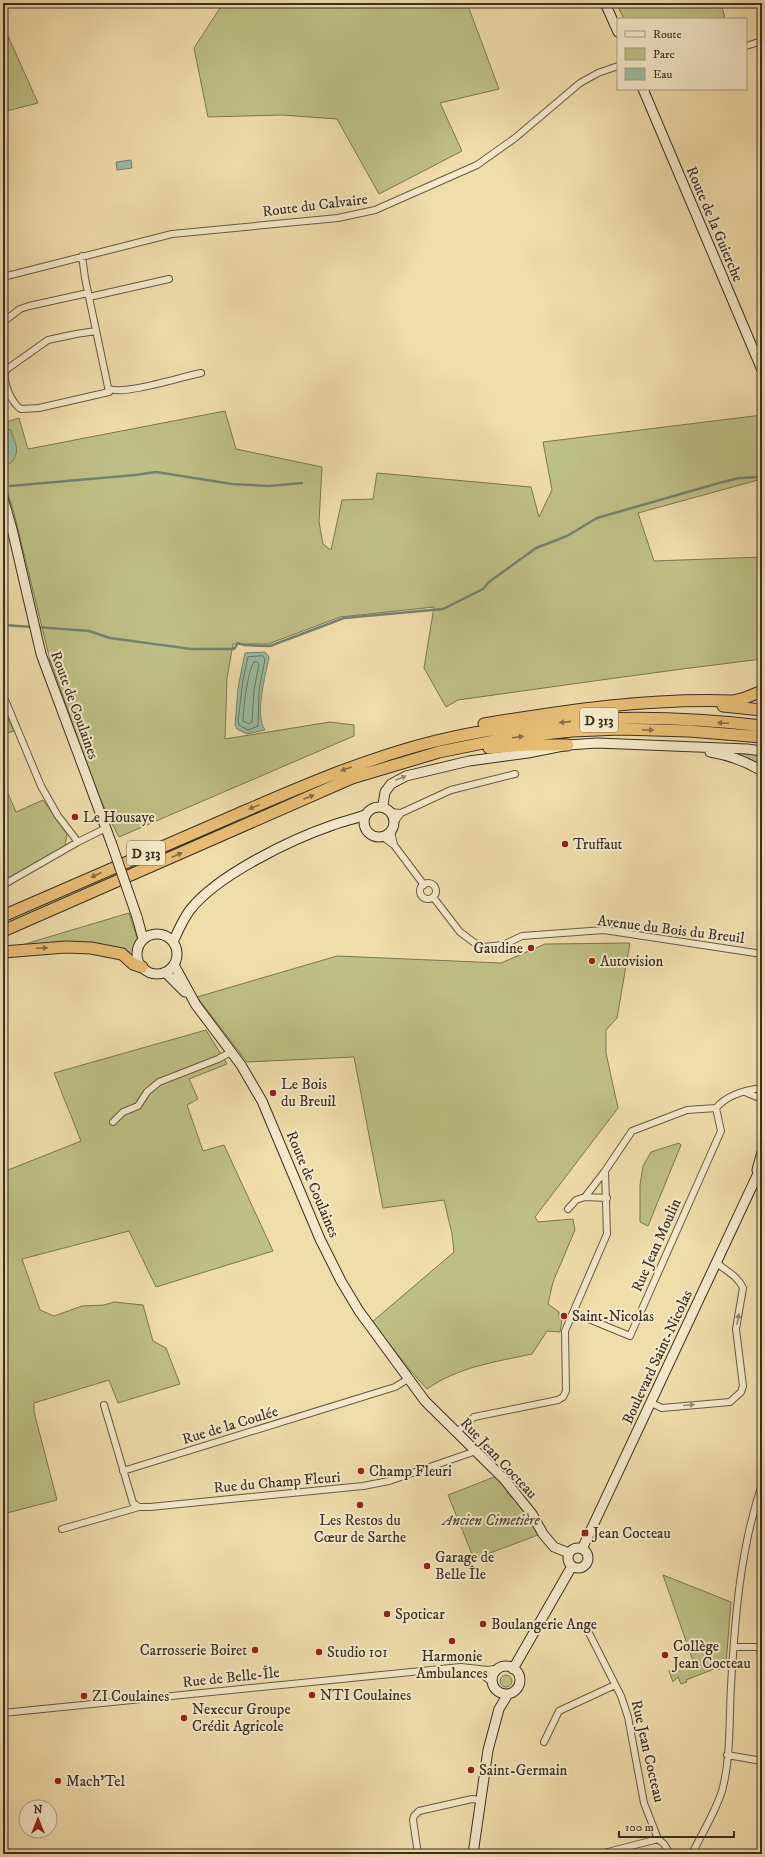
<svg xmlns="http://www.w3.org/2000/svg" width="765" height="1857" viewBox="0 0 765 1857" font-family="'IM FELL DW Pica',serif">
<rect width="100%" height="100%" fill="#f0ddac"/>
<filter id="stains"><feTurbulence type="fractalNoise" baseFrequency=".005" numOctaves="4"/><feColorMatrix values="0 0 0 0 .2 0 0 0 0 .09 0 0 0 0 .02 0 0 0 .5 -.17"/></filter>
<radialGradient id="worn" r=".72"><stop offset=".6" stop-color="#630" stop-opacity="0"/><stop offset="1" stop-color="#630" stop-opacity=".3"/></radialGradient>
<path fill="#bebf86" stroke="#7c7754" d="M219 3H467L499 89 440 103 462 151 379 194 337 119 282 115 208 117 194 48 220 8Z
M616 3H721L725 19H624Z
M3 25 38 103 3 112Z
M225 411 236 449 322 467 319 522 323 544 331 550 342 500 373 499 377 473 531 487 539 517 552 490 543 442 762 415V480H758L638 513 654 561 762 557V659C661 671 559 686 458 700L446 707 424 668 434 607 340 617 268 644H233L227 678 225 739 330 722 354 725V736L119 837 98 795 50 660 14 513 3 478V423L19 418 28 449Z
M3 707 14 731 3 734Z
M738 751H762V770L736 754Z
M3 782 16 812 43 800 67 834 65 846 3 881Z
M129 913 138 941 134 953 137 963 128 954 15 947Z
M630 943 617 1018 606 1030V1053L618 1108 535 1217 538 1222 573 1219 575 1230 553 1282 548 1304 559 1312V1317L562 1320 560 1332 547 1331 532 1354C495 1362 458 1367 427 1389L410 1370 372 1322 454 1252 452 1234 444 1200 383 1208 354 1057 247 1062 197 997 337 956 501 963 545 944Z
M206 1030 227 1064 189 1079 198 1099 187 1105 203 1151 224 1145 273 1251 156 1287 129 1231 22 1259 40 1310 54 1316 82 1306 104 1305 114 1302 143 1305 153 1341 166 1348 180 1384 118 1403 109 1380 34 1403V1412L57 1500 3 1514V1172L81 1141 54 1073Z
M679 1143 681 1145 648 1226 640 1222V1185L643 1166 651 1152Z
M497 1476 508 1488 507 1493 511 1497H515L525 1512 538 1535 474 1559 448 1495Z
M663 1575 731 1602 726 1664 720 1663V1669H714L686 1680 687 1682 681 1684 678 1677 673 1682 669 1671 693 1661Z
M500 1681a6 6 0 1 1 12 0a6 6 0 1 1-12 0Z"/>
<path fill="#9bbda4" stroke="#748470" d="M131 160 132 168 117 170 116 162Z
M7 429 11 430C15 444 21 451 11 463H8L3 450V430Z
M265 652 269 657C266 674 254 715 265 730L247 734 237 729 235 725 238 688 245 653Z"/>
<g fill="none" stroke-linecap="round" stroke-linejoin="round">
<path stroke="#6a7663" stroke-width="1" d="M263 656 265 659 259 690 258 726 248 730 239 725 238 721 243 680 248 657Z
M254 662H257L259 664 254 690 252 722 249 724 243 721C243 710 248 669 254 662Z"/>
<path stroke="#748470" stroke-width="2.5" d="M10 486 135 475 156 472 232 484 269 486 302 483
M3 625 32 627
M37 627 89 631 110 638 191 649H234L238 643 244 645 270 646 344 618 443 609 483 589 489 582 536 548 567 536 597 518 719 483 739 478 762 477"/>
<g stroke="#685a44" stroke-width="8">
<path id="street" d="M746 46 762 41
M82 256 85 278 109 392 39 408 21 409C12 404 0 378 7 369L48 340 76 334 96 331
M3 277 172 234 338 218 375 210 477 165 515 138 580 83 598 73 618 66
M89 297 169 279
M3 322 20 309 29 306 88 293
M109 389C126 395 181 377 201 373
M3 695 41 786 58 816 78 842 106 828
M390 812 401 813
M394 823 401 813 451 790 515 774
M391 831 394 845
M383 837 394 845 424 885
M420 891a8 8 0 1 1 16 0a8 8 0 1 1-16 0Z
M3 885 78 842
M433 897 460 932 476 944 483 947 503 945 522 936 604 930 762 954
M745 1092 762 1099
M113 1122 123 1112 138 1106 147 1092 159 1082 218 1059 231 1052
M605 1171 585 1197 607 1198
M568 1209 576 1200 585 1197
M574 1313 630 1336 721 1131 716 1108
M651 1403 662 1408 730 1402 741 1392 743 1386 736 1329 743 1288C738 1276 726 1271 717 1263
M104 1405 133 1503 139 1507H150L363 1486 389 1481 476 1451
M457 1432 474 1417 558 1400 563 1397 566 1391 565 1331 607 1234 605 1171 632 1131 687 1110 716 1108C727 1095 745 1090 762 1088
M123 1471 395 1387 408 1379
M62 1529 139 1507
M588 1631 621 1696 628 1717 644 1803 658 1839 664 1844 670 1854
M734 1647H760L762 1664
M472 1671 484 1676 493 1683
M3 1713 461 1667 488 1670 500 1668
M544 1742 559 1711 615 1685
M727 1755 762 1761
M418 1854 413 1820 414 1816 419 1811 472 1799 480 1800
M600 1854 658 1839
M692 1854C702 1833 715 1813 722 1791 731 1758 729 1720 731 1686 735 1617 740 1550 762 1484"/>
</g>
<g stroke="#3a2f22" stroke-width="11">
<path id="secondary" d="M605 3 618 32
M643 89 762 370
M3 498 12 529 41 654 111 842
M710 752C729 755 745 761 762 771
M364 822a15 15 0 1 1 30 0a15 15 0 1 1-30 0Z
M385 808 383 805 385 792 391 784 406 776 469 761 528 753 568 745 597 743 747 749 762 751
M137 917 143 939
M137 954a20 20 0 1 1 40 0a20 20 0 1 1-40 0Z
M173 942C178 931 183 919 190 910 217 875 292 839 333 825 344 821 354 819 365 815
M174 965 196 1005 241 1065 262 1101 320 1239 341 1281 359 1311 425 1401 504 1479 532 1514 543 1534 554 1547 569 1553
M165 972 185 992
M757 1170 762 1152
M568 1558a10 10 0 1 1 20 0a10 10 0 1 1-20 0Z
M582 1549 762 1165
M492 1680a14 14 0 1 1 28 0a14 14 0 1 1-28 0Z
M513 1669 572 1566
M473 1854 488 1750 499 1709 508 1694"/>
</g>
<g stroke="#3a2f22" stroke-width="13">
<path id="highway" d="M723 706 762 710
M484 724C566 710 650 698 733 701L745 698 762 691
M489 748 527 745H568
M3 916C81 882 159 848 238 814 303 786 367 758 436 741 542 716 654 713 762 726
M3 931 352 778 439 752 513 737 573 731 620 729 689 731 762 737
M3 952 66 947 91 948 122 954 133 964 142 967"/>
</g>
<use href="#street" stroke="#f5e9c9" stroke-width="6"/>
<use href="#secondary" stroke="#f5e9c9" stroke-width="9"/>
<use href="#highway" stroke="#e8be76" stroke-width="11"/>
<g stroke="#3a2f22" stroke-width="11" stroke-linecap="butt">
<path id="secondary-bridge" d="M111 842 137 917"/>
</g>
<use href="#secondary-bridge" stroke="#f5e9c9" stroke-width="9"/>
</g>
<defs><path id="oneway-solid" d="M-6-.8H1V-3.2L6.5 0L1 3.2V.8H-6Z"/></defs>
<g fill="#886f48">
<use href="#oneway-solid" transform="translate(565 722) rotate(174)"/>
<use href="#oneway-solid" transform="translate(723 723) rotate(-176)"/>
<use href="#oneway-solid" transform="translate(648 730) rotate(1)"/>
<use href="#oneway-solid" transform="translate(518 737) rotate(-7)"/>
<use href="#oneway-solid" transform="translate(346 769) rotate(161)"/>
<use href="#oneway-solid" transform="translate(309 797) rotate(-23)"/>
<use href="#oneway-solid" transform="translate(254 807) rotate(157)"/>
<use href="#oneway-solid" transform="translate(177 855) rotate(-24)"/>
<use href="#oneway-solid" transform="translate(96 875) rotate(156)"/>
<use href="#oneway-solid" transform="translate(42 948) rotate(-3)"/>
</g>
<g fill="#988c76">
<use href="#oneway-solid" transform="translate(401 778) rotate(-23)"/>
<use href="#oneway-solid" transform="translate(738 1319) rotate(-80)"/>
<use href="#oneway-solid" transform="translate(689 1405) rotate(-5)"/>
</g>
<g fill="#8f2418" stroke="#f5e9c9" stroke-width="1.5">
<circle cx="75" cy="817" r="4"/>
<circle cx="565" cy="844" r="4"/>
<circle cx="531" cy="948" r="4"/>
<circle cx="592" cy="961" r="4"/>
<circle cx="273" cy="1093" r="4"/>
<circle cx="564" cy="1316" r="4"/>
<circle cx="361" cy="1471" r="4"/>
<circle cx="360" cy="1505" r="4"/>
<rect x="581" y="1529" width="8" height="8" rx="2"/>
<circle cx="427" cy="1566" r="4"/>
<circle cx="387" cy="1614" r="4"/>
<circle cx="483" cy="1624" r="4"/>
<circle cx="452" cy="1641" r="4"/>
<circle cx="255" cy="1650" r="4"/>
<circle cx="319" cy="1652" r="4"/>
<circle cx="665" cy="1655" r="4"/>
<circle cx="312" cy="1695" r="4"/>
<circle cx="84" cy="1696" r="4"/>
<circle cx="184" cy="1718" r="4"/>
<circle cx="471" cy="1770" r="4"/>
<circle cx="58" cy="1781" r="4"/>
</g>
<g text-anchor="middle" stroke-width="4" stroke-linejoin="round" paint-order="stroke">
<g fill="#f5e9c9" stroke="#726754" stroke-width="1">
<rect x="580" y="708" width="38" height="24" rx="3"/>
<rect x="127" y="841" width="38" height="24" rx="3"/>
</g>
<g font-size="14" font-weight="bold" fill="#3a2f22">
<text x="599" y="725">D 313</text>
<text x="146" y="858">D 313</text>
</g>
<g font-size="15" fill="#3a2f22" stroke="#f5e9c9">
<text transform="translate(315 205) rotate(-7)" y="5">Route du Calvaire</text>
<text transform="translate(715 224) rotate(67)" y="5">Route de la Guierche</text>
<text transform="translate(75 705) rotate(70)" y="5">Route de Coulaines</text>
<text transform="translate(671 929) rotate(7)" y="5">Avenue du Bois du Breuil</text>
<text transform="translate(313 1184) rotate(67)" y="5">Route de Coulaines</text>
<text transform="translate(656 1245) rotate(-66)" y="5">Rue Jean Moulin</text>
<text transform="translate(657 1357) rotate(-65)" y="5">Boulevard Saint-Nicolas</text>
<text transform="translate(230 1425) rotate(-17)" y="5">Rue de la Coulée</text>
<text transform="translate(499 1458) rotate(47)" y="5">Rue Jean Cocteau</text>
<text transform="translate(277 1482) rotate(-5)" y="5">Rue du Champ Fleuri</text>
<text transform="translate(231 1677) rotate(-6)" y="5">Rue de Belle-Île</text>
<text transform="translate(648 1751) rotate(77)" y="5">Rue Jean Cocteau</text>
</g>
<g font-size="15" fill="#3a2f22" stroke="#f5e9c9" text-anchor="start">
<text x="83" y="822">Le Housaye</text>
<text x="573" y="849">Truffaut</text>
<text x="523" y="953" text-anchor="end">Gaudine</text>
<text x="600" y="966">Autovision</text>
<text x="281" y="1089">Le Bois<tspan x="281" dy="17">du Breuil</tspan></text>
<text x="572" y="1321">Saint-Nicolas</text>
<text x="369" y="1476">Champ Fleuri</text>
<text x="360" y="1525" text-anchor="middle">Les Restos du<tspan x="360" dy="17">Cœur de Sarthe</tspan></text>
<text x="593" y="1538">Jean Cocteau</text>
<text x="435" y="1562">Garage de<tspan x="435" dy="17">Belle Île</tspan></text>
<text x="395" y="1619">Spoticar</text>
<text x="491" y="1629">Boulangerie Ange</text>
<text x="673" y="1651">Collège<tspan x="673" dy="17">Jean Cocteau</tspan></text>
<text x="247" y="1655" text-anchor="end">Carrosserie Boiret</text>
<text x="327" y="1657">Studio 101</text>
<text x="452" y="1661" text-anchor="middle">Harmonie<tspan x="452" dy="17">Ambulances</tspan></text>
<text x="320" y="1700">NTI Coulaines</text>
<text x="92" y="1701">ZI Coulaines</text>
<text x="192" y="1714">Nexecur Groupe<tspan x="192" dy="17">Crédit Agricole</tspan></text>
<text x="479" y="1775">Saint-Germain</text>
<text x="66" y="1786">Mach’Tel</text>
</g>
<g font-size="15" font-style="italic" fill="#544c36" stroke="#f5e9c9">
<text x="491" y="1525">Ancien Cimetière</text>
</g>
</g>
<rect width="765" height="1857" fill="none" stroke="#f0ddac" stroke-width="16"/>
<rect x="4" y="4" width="757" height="1849" fill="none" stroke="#3a2f22" stroke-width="2"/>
<rect x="8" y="8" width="749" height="1841" fill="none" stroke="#3a2f22"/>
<rect x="617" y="18" width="130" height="72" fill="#f5e9c9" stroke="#aa9f86"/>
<rect x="625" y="31" width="20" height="6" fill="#f5e9c9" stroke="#aa9f86"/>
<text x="653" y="38" font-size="12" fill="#3a2f22">Route</text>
<rect x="625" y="48" width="20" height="12" fill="#bebf86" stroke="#aa9f86"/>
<text x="653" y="58" font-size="12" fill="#3a2f22">Parc</text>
<rect x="625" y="68" width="20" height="12" fill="#9bbda4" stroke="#aa9f86"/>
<text x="653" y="78" font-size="12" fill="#3a2f22">Eau</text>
<g transform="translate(38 1819)"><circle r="19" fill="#f5e9c9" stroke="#aa9f86"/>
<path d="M0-3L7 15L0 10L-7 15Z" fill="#8f2418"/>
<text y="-6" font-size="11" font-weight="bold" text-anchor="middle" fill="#3a2f22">N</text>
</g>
<path d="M619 1831v6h115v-6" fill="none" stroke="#3a2f22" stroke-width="2"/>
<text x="625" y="1831" font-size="12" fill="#3a2f22" stroke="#f5e9c9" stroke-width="3" paint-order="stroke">100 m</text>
<rect width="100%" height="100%" filter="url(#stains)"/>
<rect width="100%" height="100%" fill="url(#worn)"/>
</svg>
